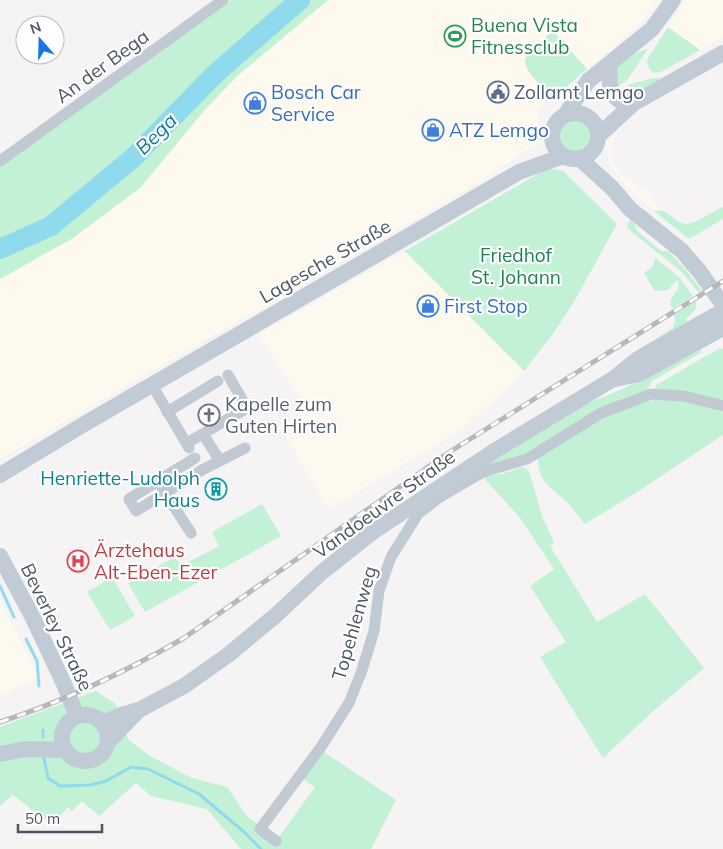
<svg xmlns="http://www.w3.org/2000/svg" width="723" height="849" viewBox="0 0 723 849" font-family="Mulish,sans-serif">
<rect width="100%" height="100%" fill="#f5f3f3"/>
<path fill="#fdf9ef" d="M328 0H660L643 21 556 96 550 97 536 111 538 113 539 131 537 139 534 145 526 150 492 174 457 195 0 459V279L73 238 202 113 236 77Z
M686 0H723V37L700 50 668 27Z
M618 130 611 147V156L615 167 625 179 630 176 640 192 646 188 660 210 654 211 625 185 610 164 608 155 609 146 612 137Z
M405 251 524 371 464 428 329 509 280 427 307 410 259 334Z
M0 599 38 677 0 695Z"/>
<path fill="#c3f1d5" d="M231 0H328L236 77 202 113 141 187 73 238 0 279V166Z
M668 27 700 50 661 72 654 73 649 69 647 60Z
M550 33H555L587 69 556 96 550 97 547 101 544 98 545 91C516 58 519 62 550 33Z
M648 49 627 80 615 88C616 82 616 73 618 68 624 58 637 51 648 49Z
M654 78 663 79 634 96 619 95 630 84Z
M558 135a17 17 0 1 1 34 0a17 17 0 1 1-34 0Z
M548 168 563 171 617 224 575 300 553 334 524 371 405 251Z
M723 207V219L689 239 654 211C670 207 674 224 687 224 698 223 712 211 723 207Z
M631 220 635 224 637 231 661 251H668L673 256 685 269 702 291 699 293 682 272 633 233 627 227 629 221Z
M655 258 680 278 693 296 672 309 670 301 678 288 679 282 677 280 668 290 655 291 644 273 653 266Z
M696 301V309L686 319 689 324 633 353 673 328 675 321 674 315Z
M699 346 702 352 652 381 649 387 644 391 621 399 588 415 526 453 507 462 481 469 583 405 623 389Z
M720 348 723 349V402L679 390H655L656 385Z
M661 399 686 401 723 412V435L642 489 585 524C579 517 573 509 567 502 550 486 538 483 538 457 577 433 615 406 661 399Z
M521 467 526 468 529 471 542 516 554 543 550 546 597 622 645 594 704 668 651 713 603 758 540 657 566 642 530 586 554 569 521 519 482 476 502 474Z
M262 504 281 536 145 612 128 583 175 557 181 566 219 546 212 532Z
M112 577 135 616 110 630 87 592Z
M96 691 116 704 128 739 148 755 192 778 227 787 247 816 260 826 279 837 315 787 303 779 324 752 396 800 371 849H241L207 809 151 796 136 783 99 816 82 801 72 811 68 807 56 821 44 819 13 795 0 806V727Z"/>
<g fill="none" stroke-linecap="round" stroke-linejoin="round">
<path stroke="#90daee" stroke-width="3" d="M0 586 14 617
M26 639 37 661 39 686
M43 730V737
M44 758 48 778 60 786 91 785 106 781 131 767 148 769 199 794 243 831 261 849"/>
<path stroke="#90daee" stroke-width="20" d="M0 249 51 226 134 157 216 73 300 0"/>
<path stroke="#c1cad2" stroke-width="11" d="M0 161 223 0
M152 385 189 448
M167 412 218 381
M203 434 220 461
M187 443 247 408 228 375
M195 458 129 499 136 511 202 470 245 448
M162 488 191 533
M276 841 260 829 321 747 349 703 361 673 374 631 379 591 391 557 418 514 440 497 483 472 527 459 601 413 651 394 684 396 723 406"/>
<path stroke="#c1cbd6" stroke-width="16" d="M610 64C608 82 609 105 634 103
M552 136a23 23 0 1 1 46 0a23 23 0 1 1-46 0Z
M565 115 588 81 652 29 673 0
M598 136 634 103 723 53
M579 158 612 188 630 209 682 251 700 272 723 305
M615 379 639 374 723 328
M0 475 86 423 519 172 563 156
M0 556 33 618 64 684 77 716
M62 738a23 23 0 1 1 46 0a23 23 0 1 1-46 0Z
M103 723 121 715 139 710 184 686 228 655 275 616 321 573 374 531 496 450 613 379 638 359 723 311
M108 742 139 710
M0 754 26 749 66 750"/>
<g stroke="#b5b8bd" stroke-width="5">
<path id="rail" d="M0 722C65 701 125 672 184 638L451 451 723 281"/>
</g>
<use href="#rail" stroke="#fff" stroke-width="3" stroke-dasharray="9" stroke-linecap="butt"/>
</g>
<defs>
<g id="stadium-ring" transform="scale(1.125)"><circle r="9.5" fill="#fff" stroke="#2e9e5b" stroke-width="1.5"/><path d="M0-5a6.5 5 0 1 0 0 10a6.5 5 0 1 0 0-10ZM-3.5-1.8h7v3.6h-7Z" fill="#2e9e5b"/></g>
<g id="civic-ring" transform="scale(1.125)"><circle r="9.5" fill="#fff" stroke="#5c6f8a" stroke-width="1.5"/><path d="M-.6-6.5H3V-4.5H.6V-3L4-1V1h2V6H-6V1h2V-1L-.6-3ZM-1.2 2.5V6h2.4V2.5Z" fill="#5c6f8a"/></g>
<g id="shop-ring" transform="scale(1.125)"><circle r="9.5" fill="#fff" stroke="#3f7fe0" stroke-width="1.5"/><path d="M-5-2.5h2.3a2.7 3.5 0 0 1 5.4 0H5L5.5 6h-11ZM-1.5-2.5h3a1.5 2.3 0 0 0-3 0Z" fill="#3f7fe0"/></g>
<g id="church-ring" transform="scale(1.125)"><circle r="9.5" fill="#fff" stroke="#6b7280" stroke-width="1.5"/><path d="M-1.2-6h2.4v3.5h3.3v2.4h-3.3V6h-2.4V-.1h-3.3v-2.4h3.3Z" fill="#6b7280"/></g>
<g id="building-ring" transform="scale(1.125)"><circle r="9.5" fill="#fff" stroke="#0f9aa8" stroke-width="1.5"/><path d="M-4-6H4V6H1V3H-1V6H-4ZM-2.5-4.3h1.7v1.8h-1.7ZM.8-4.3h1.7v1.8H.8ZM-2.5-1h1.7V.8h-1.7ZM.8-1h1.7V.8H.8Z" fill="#0f9aa8"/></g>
<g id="hospital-ring" transform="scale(1.125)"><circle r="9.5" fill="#fff" stroke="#e0444e" stroke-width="1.5"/><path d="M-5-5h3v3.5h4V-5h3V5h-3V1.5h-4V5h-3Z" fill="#e0444e"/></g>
</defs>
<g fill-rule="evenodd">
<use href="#stadium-ring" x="455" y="36"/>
<use href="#civic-ring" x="498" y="92"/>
<use href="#shop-ring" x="255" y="103"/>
<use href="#shop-ring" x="433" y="130"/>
<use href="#shop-ring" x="428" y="306"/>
<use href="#church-ring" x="209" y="415"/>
<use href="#building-ring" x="216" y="489"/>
<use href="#hospital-ring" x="78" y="561"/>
</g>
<g text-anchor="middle" stroke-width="4.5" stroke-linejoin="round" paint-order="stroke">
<g font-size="19" fill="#27864d" stroke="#fff" text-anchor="start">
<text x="471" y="32">Buena Vista<tspan x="471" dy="22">Fitnessclub</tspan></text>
</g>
<g font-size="19" fill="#4a5661" stroke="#fff">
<text transform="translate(102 66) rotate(-36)" y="7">An der Bega</text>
<text transform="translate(325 261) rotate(-30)" y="7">Lagesche Straße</text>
<text transform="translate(384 504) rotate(-36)" y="7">Vandoeuvre Straße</text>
<text transform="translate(354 623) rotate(-74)" y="7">Topehlenweg</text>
<text transform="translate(57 627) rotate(64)" y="7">Beverley Straße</text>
</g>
<g font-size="19" fill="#366cbe" stroke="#fff" text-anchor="start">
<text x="271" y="99">Bosch Car<tspan x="271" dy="22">Service</tspan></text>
<text x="449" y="137">ATZ Lemgo</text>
<text x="444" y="313">First Stop</text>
</g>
<g font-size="19" fill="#4e5e75" stroke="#fff" text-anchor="start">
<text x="514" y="99">Zollamt Lemgo</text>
</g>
<g font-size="19" fill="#17864f" stroke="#fff">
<text x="516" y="262">Friedhof<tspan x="516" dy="22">St. Johann</tspan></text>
</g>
<g font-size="19" fill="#5b616d" stroke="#fff" text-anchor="start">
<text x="225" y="411">Kapelle zum<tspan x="225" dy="22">Guten Hirten</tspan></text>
</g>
<g font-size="19" fill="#0d838f" stroke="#fff" text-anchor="end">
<text x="200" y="485">Henriette-Ludolph<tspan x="200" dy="22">Haus</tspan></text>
</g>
<g font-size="19" fill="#be3a42" stroke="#fff" text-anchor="start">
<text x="94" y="557">Ärztehaus<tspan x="94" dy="22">Alt-Eben-Ezer</tspan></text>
</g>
<g font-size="20" font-style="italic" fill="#0c7c9b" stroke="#fff">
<text transform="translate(156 134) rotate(-45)" y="7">Bega</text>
</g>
</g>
<g transform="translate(40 40) rotate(340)"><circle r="24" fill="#ffffff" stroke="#b7bbc0"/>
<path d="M0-4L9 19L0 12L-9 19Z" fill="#1a73e8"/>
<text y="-8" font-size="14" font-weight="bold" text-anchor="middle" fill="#4a5661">N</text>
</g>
<path d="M18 824v8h84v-8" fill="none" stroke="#4a5661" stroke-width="2.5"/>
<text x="25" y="824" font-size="15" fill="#4a5661" stroke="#ffffff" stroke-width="4" paint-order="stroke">50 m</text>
</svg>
